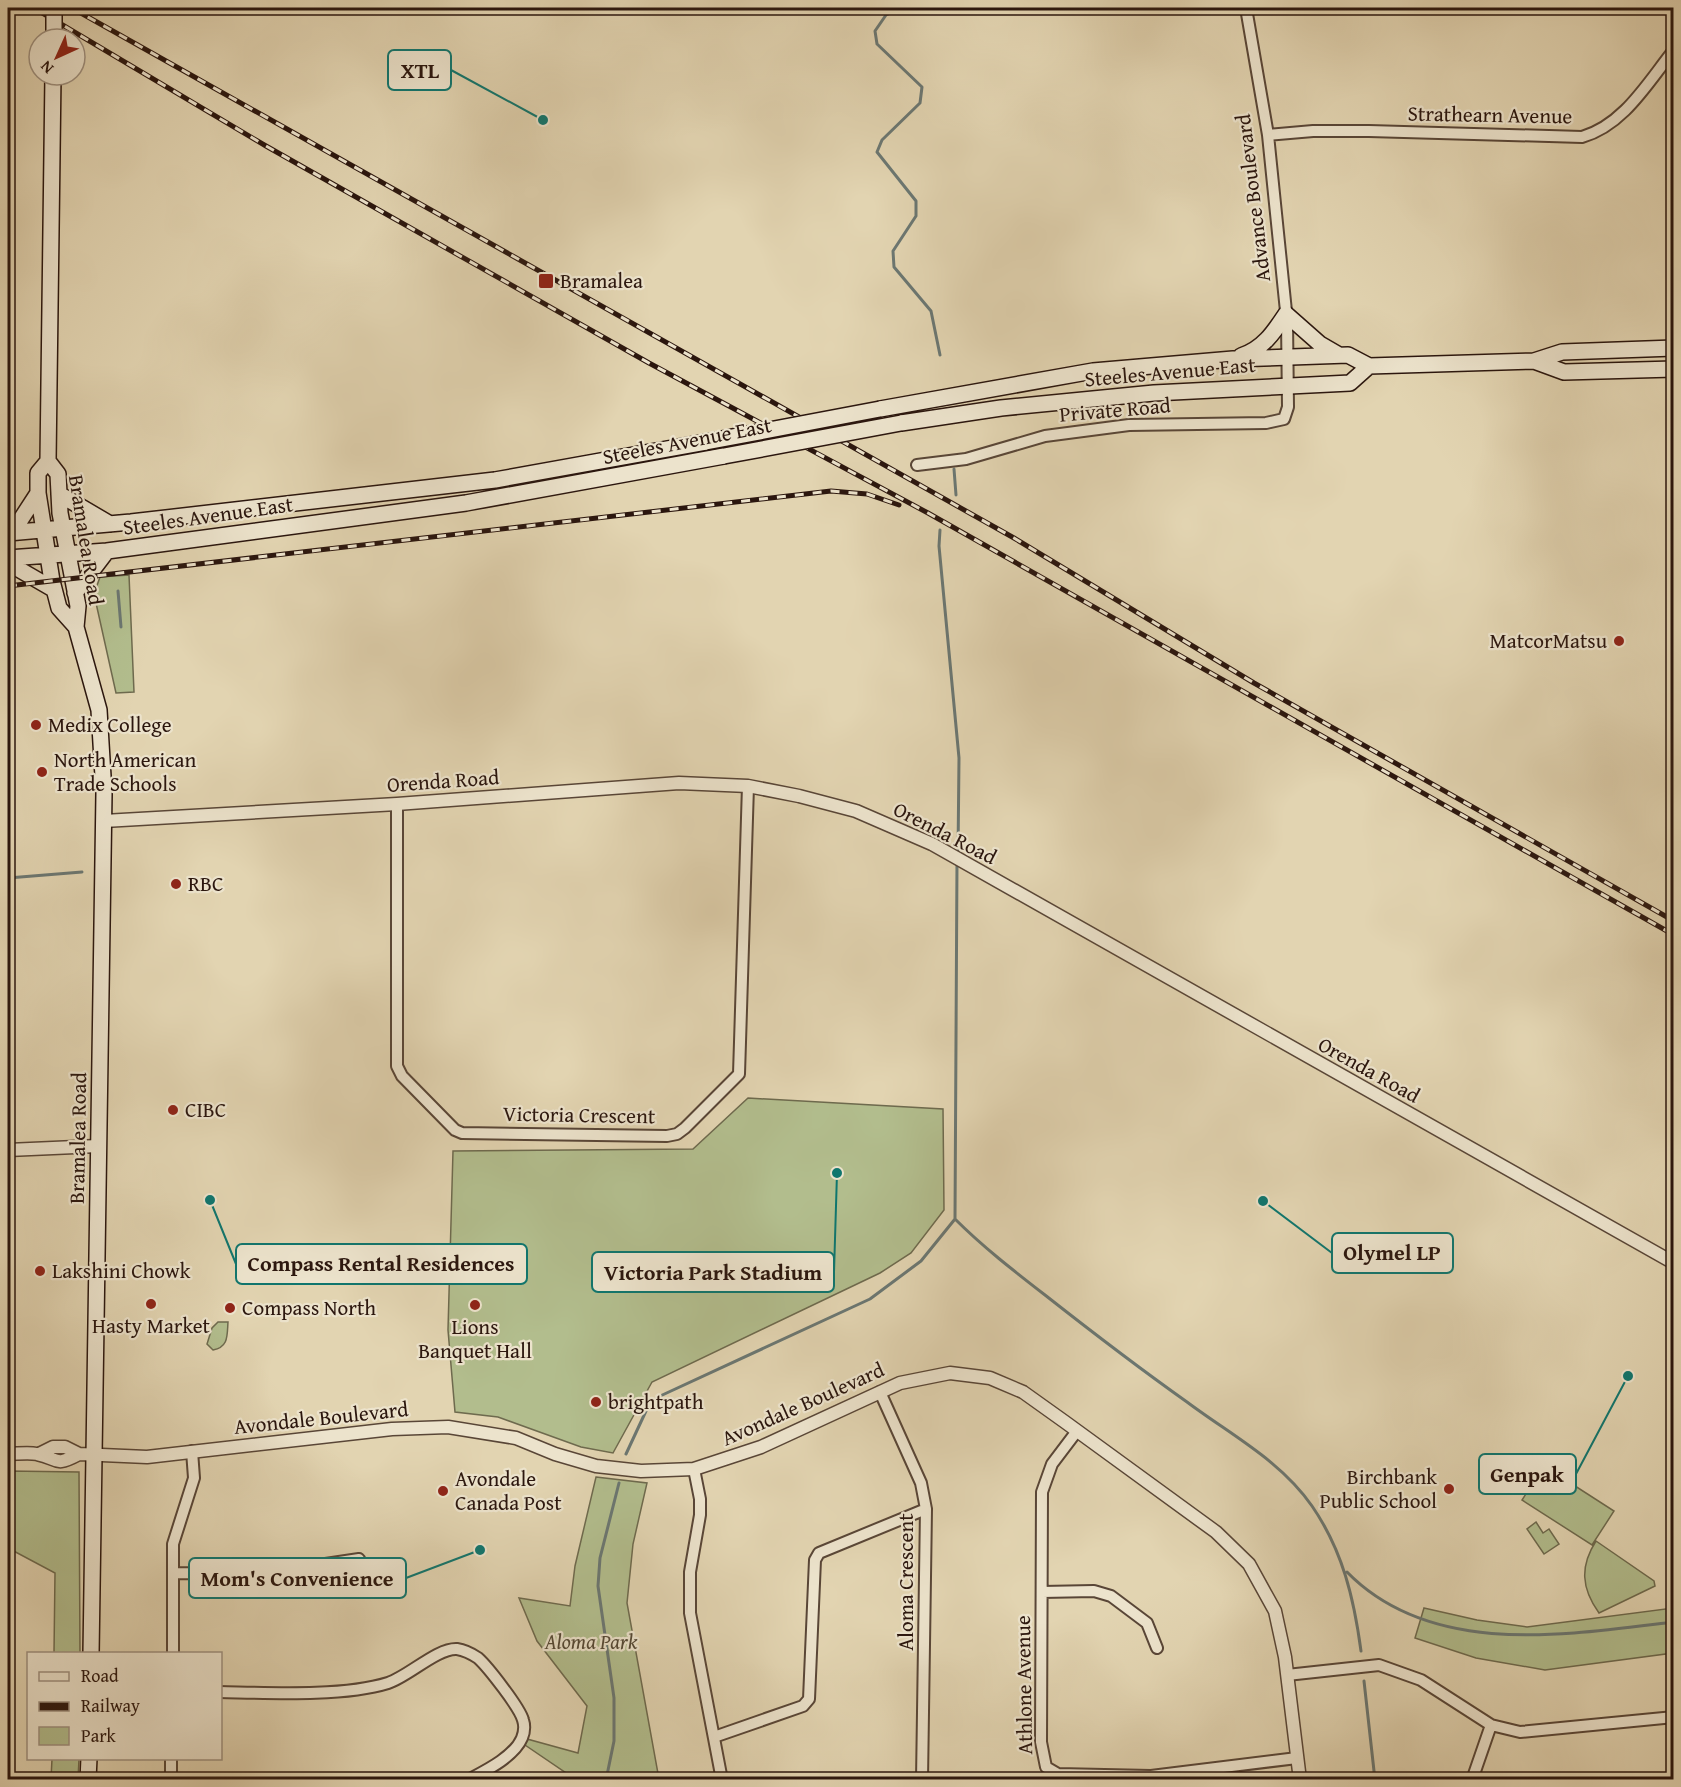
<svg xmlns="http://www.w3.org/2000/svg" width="1681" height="1787" viewBox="0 0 1681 1787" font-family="'Gentium Book Plus',serif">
<rect width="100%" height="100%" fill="#e2d4b1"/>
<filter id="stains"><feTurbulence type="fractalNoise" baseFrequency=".00333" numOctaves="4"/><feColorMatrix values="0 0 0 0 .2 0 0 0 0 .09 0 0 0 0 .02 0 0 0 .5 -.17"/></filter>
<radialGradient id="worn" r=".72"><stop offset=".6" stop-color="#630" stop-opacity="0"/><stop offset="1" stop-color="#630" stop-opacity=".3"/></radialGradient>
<path fill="#b2bd8d" stroke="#6e6a4e" stroke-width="1.5" d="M129 575 134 692 116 693 94 594 100 577Z
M748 1098 943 1109 944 1210 911 1253 880 1273 652 1382 613 1453 581 1447 498 1417 455 1412 448 1330 453 1151 693 1149Z
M218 1322H228C227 1335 229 1347 213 1350L207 1344 212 1328Z
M1544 1466 1614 1511 1592 1545 1522 1500Z
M8 1471 79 1472 80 1653H54L55 1573 8 1548Z
M596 1477 647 1483 633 1544 627 1603 659 1779H561L566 1773 525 1745 527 1739 578 1753 587 1706 537 1641 519 1598 570 1606 575 1566Z
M1536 1522 1543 1533 1549 1529 1559 1544 1544 1554 1527 1529Z
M1596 1541 1654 1581 1655 1586 1599 1613C1581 1588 1580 1566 1596 1541Z
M1424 1608 1477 1620 1527 1627 1673 1608V1653L1545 1670 1476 1658 1415 1638Z
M52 1759H79L78 1779H51Z"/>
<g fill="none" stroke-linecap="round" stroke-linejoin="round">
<path stroke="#6b7772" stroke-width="3" d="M901 8 886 15 875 31 877 44 922 87 920 103 882 140 877 152 916 201V216L893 251 894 267 931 311 940 355
M954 469 956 495
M940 530 939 546 959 758 958 855
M118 591 121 627
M8 878 82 872
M955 1219C983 1247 1014 1271 1045 1295 1092 1332 1139 1368 1187 1402 1231 1435 1280 1460 1312 1506 1343 1551 1354 1599 1361 1651
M626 1454 646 1411 658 1397 870 1299 921 1261 955 1219 957 861
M1347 1572C1431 1658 1567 1635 1674 1622
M1364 1681 1375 1780
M606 1780 614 1741V1698L598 1586 600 1558 619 1483"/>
<g stroke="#594637" stroke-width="14">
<path id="minor" d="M1268 135 1313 131H1369L1582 137C1624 125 1648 82 1674 50
M917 465 966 459 1045 436 1129 425 1266 423 1284 419 1288 407 1287 321 1268 135 1246 8
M397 804V1066L402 1076 455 1130 462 1133 667 1136 677 1134 685 1128 739 1074 748 786
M880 1392 921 1483 926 1509 922 1780
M1077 1431 1052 1464 1042 1492 1041 1742 1046 1767 1058 1774 1151 1776 1297 1758
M694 1469 700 1499V1515L690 1572V1613L722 1780
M173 1573 258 1574 359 1559
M1042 1592 1094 1591 1111 1596 1147 1623 1157 1648
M173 1654V1544L194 1478 192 1451
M1287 1675 1379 1665 1421 1680 1491 1725 1520 1732 1674 1717
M220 1692C268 1693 343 1697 388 1683 409 1676 437 1648 457 1649 464 1650 472 1654 478 1658 488 1667 520 1708 523 1720 525 1726 524 1733 522 1738 514 1757 485 1771 468 1780
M714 1737 803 1706 809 1699 815 1560 819 1553 926 1509
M171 1780V1758
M1472 1780 1491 1725"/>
</g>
<g stroke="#594637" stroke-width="15">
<path id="tertiary" d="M104 821 397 804 679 783 748 786 799 796 856 811 932 844 1674 1263
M8 1150 98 1146
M8 1454C17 1454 28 1452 37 1454 59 1458 53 1468 79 1454
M39 1454 53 1447H65L79 1454 147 1457 392 1429 448 1427 516 1438 555 1454 596 1466 641 1471 694 1469 761 1447 900 1383 950 1373 990 1378 1023 1392 1065 1422 1216 1532 1249 1564 1275 1611 1285 1657 1300 1780"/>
</g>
<g stroke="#2b160e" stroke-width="18">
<path id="secondary" d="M53 75 48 461 58 474 60 513 78 606 76 627 99 710 104 793 91 1654
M1241 356C1263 349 1274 332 1286 314L1320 344 1339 355
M1534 361 1564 372 1674 369
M880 409 1093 371 1233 359 1348 355 1369 366 1534 361 1562 352 1674 348
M901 423 1001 408 1154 393 1350 383 1369 366
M48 461 38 473V493L52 581 59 608 76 627
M59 494 110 524
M8 533 131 522 495 480 706 442
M12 533 38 493
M8 558 107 551 466 503 724 456
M8 563 53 589
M75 593 107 551
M88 1780 89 1758"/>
</g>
<use href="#minor" stroke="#ece3cc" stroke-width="10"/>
<use href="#tertiary" stroke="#ece3cc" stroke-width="12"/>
<use href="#secondary" stroke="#ece3cc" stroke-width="15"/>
<g stroke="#2b160e" stroke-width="5">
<path id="rail" d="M34 8 266 146 649 363 928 513 1674 935
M72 8 1014 538 1254 683 1674 921
M8 586 831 491 867 494 899 505"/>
</g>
<use href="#rail" stroke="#ece3cc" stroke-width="3" stroke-dasharray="9" stroke-linecap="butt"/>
<g stroke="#2b160e" stroke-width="18" stroke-linecap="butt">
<path id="secondary-bridge" d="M54 39V8
M706 442 880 409
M724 456 901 423"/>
</g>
<use href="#secondary-bridge" stroke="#ece3cc" stroke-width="15"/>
</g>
<g fill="#8f2418" stroke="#ece3cc" stroke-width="2">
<rect x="538" y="273" width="16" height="16" rx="3"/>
<circle cx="1619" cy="641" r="6"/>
<circle cx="36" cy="725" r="6"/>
<circle cx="42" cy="772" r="6"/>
<circle cx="176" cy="884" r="6"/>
<circle cx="173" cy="1110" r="6"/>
<circle cx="40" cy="1271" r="6"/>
<circle cx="151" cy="1304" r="6"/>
<circle cx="475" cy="1305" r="6"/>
<circle cx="230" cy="1308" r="6"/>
<circle cx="596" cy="1402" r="6"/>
<circle cx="1449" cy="1489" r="6"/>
<circle cx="443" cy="1491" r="6"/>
</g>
<g text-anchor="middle" stroke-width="4.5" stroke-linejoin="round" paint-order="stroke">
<g font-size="21" fill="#2b160e" stroke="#ece3cc">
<text transform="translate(1490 115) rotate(1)" y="7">Strathearn Avenue</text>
<text transform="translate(1253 198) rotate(-97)" y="7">Advance Boulevard</text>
<text transform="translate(1170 372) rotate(-5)" y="7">Steeles Avenue East</text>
<text transform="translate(1115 410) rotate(-5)" y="7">Private Road</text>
<text transform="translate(687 441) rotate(-11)" y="7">Steeles Avenue East</text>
<text transform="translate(208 516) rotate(-8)" y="7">Steeles Avenue East</text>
<text transform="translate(86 540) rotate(81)" y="7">Bramalea Road</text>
<text transform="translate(443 781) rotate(-4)" y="7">Orenda Road</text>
<text transform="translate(945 833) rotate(27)" y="7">Orenda Road</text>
<text transform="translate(1369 1070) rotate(29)" y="7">Orenda Road</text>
<text transform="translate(579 1115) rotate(1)" y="7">Victoria Crescent</text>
<text transform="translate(78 1138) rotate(-89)" y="7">Bramalea Road</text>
<text transform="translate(803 1404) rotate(-24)" y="7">Avondale Boulevard</text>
<text transform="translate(321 1418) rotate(-6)" y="7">Avondale Boulevard</text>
<text transform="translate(906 1582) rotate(-90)" y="7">Aloma Crescent</text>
<text transform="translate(1024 1685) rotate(-91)" y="7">Athlone Avenue</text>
</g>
<g font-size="21" fill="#2b160e" stroke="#ece3cc" text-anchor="start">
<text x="560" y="288">Bramalea</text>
<text x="1607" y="648" text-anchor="end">MatcorMatsu</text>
<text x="48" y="732">Medix College</text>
<text x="54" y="767">North American<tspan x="54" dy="24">Trade Schools</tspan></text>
<text x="188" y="891">RBC</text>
<text x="185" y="1117">CIBC</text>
<text x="52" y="1278">Lakshini Chowk</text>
<text x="242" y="1315">Compass North</text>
<text x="151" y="1333" text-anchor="middle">Hasty Market</text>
<text x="475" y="1334" text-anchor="middle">Lions<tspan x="475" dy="24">Banquet Hall</tspan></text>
<text x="608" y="1409">brightpath</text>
<text x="1437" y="1484" text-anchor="end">Birchbank<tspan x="1437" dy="24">Public School</tspan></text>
<text x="455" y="1486">Avondale<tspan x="455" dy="24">Canada Post</tspan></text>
</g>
<g font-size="21" font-style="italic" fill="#544834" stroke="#ece3cc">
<text x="591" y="1649">Aloma Park</text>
</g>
</g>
<path fill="none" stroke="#0f766e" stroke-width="2" d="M543 120L451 70M1263 1201L1332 1253M210 1200L236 1264M837 1173L834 1272M1628 1376L1576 1474M480 1550L406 1578"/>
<g fill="#0f766e" stroke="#ece3cc" stroke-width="2">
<circle cx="543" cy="120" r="6"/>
<circle cx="1263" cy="1201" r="6"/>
<circle cx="210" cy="1200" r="6"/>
<circle cx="837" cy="1173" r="6"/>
<circle cx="1628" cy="1376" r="6"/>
<circle cx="480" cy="1550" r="6"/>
</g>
<g fill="#ece3cc" stroke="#0f766e" stroke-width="2">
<rect x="388" y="50" width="63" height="40" rx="6"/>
<rect x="1332" y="1233" width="121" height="40" rx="6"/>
<rect x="236" y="1244" width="291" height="40" rx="6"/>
<rect x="592" y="1252" width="242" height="40" rx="6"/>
<rect x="1479" y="1454" width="97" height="40" rx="6"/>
<rect x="189" y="1558" width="217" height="40" rx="6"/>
</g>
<g font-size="22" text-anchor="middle" font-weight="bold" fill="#2b160e">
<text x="420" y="78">XTL</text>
<text x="1392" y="1260">Olymel LP</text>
<text x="381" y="1271">Compass Rental Residences</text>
<text x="713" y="1280">Victoria Park Stadium</text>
<text x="1527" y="1482">Genpak</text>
<text x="297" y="1586">Mom's Convenience</text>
</g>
<rect width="1681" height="1787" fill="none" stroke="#e2d4b1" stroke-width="30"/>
<rect x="9" y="9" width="1663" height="1769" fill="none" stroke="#2b160e" stroke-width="3"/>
<rect x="15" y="15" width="1651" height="1757" fill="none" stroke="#2b160e" stroke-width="1.5"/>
<rect x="27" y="1652" width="195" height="108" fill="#ece3cc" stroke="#9f9180" stroke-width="1.5"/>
<rect x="39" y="1672" width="30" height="9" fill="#ece3cc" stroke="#9f9180" stroke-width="1.5"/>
<text x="81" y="1682" font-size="18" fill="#2b160e">Road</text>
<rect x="39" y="1702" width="30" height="9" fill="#2b160e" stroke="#9f9180" stroke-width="1.5"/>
<text x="81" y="1712" font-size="18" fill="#2b160e">Railway</text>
<rect x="39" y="1727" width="30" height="18" fill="#b2bd8d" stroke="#9f9180" stroke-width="1.5"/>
<text x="81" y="1742" font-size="18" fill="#2b160e">Park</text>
<g transform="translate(57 57) rotate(225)"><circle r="28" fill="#ece3cc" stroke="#9f9180" stroke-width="1.5"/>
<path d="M0-4.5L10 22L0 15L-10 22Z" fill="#8f2418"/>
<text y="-9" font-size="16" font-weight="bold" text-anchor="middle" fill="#2b160e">N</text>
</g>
<rect width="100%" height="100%" filter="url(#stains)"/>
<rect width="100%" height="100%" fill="url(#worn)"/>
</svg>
